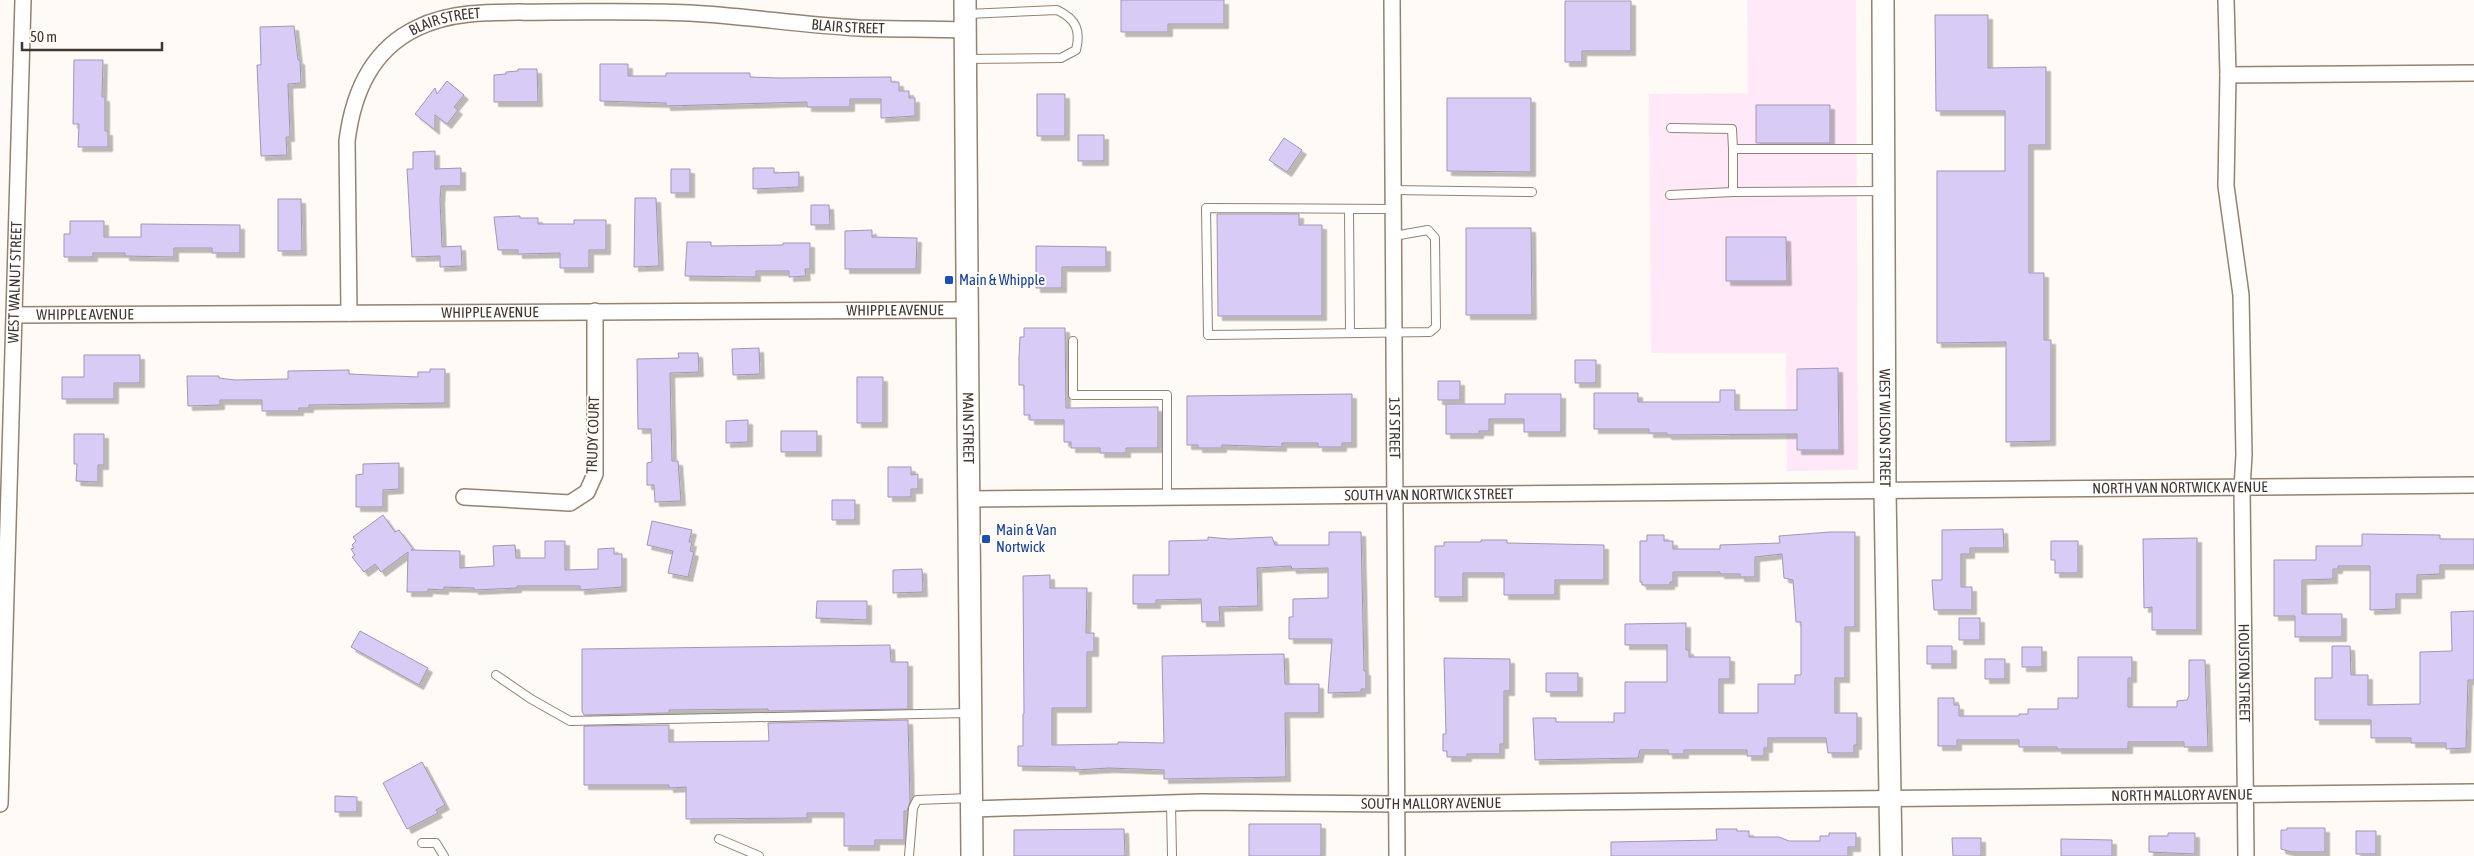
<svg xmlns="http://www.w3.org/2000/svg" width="2474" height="856" viewBox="0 0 2474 856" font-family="'Asap Condensed',sans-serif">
<defs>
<filter id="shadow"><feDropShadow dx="4.5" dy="4.5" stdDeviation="0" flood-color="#0004"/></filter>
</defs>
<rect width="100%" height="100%" fill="#fefaf5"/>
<path fill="#ffe9f8" d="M1747 0H1856L1858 470 1787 471 1786 353H1651L1649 94 1748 93Z"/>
<path fill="#d8ccf6" stroke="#9f98b1" filter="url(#shadow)" d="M1121 0H1224V24H1168V32H1121Z
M1565 1H1631V51H1582V62H1565Z
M1935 15H1988V68L2046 67V145H2029V273H2044V340H2051V441L2006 442V342L1937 343V171H2005V111H1936Z
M294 26 298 60H300L301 83 288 84 290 137H286L287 155 261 156 257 65H261L260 27Z
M74 60H103L102 97H105V131H108V147H78L79 124H73Z
M600 64H628V76H666V73H750V77L780 78 891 77V82H899V91H909V98H915V116L881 118V99H850V107H807V102L666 106V103L600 101Z
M518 69H537L538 102H494V75L506 74V72L518 71Z
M447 81 464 95 454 107 458 110 447 124 435 115V130L415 114 435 88 437 94Z
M1037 94H1065V136H1037Z
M1447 98H1531V172L1447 171Z
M1756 105H1830V143H1756Z
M1078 135H1104V161H1078Z
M1284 138 1302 150 1287 172 1269 160Z
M435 151V169L461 168V186H441L440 200 442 247 461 246 462 266 440 267V256L412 257 407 169H413V152Z
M753 168H774V173L799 172V187L753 189Z
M671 169H690V193H671Z
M635 198H656L659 266 634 267Z
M278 199H301L302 251H278Z
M811 205H829L830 225H811Z
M1217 214H1299V225H1322V316H1218Z
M520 216V218H538V224H574V220H606V250H589V268H560V253L518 254V250H498L494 217Z
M70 221H104V237H141V224L240 225V253H212V248H174V257L125 256V253H93V257H64V234H70Z
M1466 228H1531L1532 315H1466Z
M872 230V237L917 238 916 269H845V231Z
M1726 237H1786L1787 281H1726Z
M687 242H711V246L783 245V243H810V269H805L806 276 789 277V271H756V277L685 276Z
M1036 246 1106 247V267H1062V288H1036Z
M1024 328H1065L1066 408 1158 407V448H1126V453H1100V448H1071V442H1064V420H1030V415H1024V385H1019V358L1020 337H1024Z
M759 348 760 374 733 375 732 349Z
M678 353H698L699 372 670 373 672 461H678L681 501 655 502 654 485H647V463L652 462 651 429H638L637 359 679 358Z
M84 355H140V383H114V399H62V377H84Z
M1575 360H1596V383H1575Z
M1838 368 1839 450H1797V434L1667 435V433H1649V429H1594V393H1638V402H1720V390H1735V410H1797V369Z
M430 369H445V403L309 405V408H299V411H262V400H220V405L188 406 187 376H219V378L235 380 288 379V371L349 370V374L418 377V372H430Z
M857 377H883V423H857Z
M1438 381H1460V400H1438Z
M1352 394V443H1342V447H1318V443H1282V447L1222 445V448H1198V445H1187V396Z
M1505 394H1561V432H1524V419H1489V431H1479V434H1446V404H1505Z
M748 420V442L726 443V421Z
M781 431H817V452H781Z
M74 434H104V465H98V482L76 481 77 464H74Z
M399 463V489L383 490V507H356V475L363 474V464Z
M888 467H911V475L918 474V489H911V497H888Z
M832 500H855V520H832Z
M383 515 395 532 399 530 413 549 411 550 460 551V568L494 566 493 546 515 545 516 558H545V541H565V570L598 569V549L614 548V554H622V587L580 590V586H517V588L474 590V588L444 587V590L428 589V592H407L408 552 381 572 375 564 364 572 352 557 355 555 351 549 354 548 352 545 356 541 353 537Z
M652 521 692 530 689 542H692L690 551 694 552 688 577 668 573 673 551 647 545Z
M2003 529 2004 548H1970V554H1961V587H1972V610H1934L1932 580H1942V530Z
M1329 532H1361L1364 671H1366V689H1361V692L1328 693 1332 639H1289V617H1293V599L1328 598V568L1292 569 1291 566 1257 568 1258 606 1219 607 1220 622H1202L1201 599 1156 600V604H1133V575H1169V541L1208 540V537L1229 539 1272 537 1275 545H1329Z
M1830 532H1855V627H1845V678H1835V713H1857V745H1854V753H1828L1826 738H1768V748H1764V756H1747V750H1684V754H1668V750H1640L1638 758 1535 760 1533 718H1556V722H1614V713H1625V682H1667V645H1625V624L1686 623V650H1689V657H1730V679H1719V713H1758V684H1795V675H1801V622H1796L1793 580 1784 578 1782 554 1755 557V577H1740V574H1720V572H1673V582H1670V585H1642V582H1640V541H1647V535H1664V541H1673V549H1720V545L1780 543 1779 536Z
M2362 534 2440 535V539H2474V565H2440V574L2417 575V594H2396V609L2370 610V566H2338V569H2333V579L2302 580V614H2342V637H2295V616H2274V560H2316V546H2362Z
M2197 538V630H2152V607L2144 608 2143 539Z
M1481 540H1507V543L1604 545V580H1555V595H1504V573H1463V597H1435V546H1444V542H1481Z
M2051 541H2078V573H2055V560H2051Z
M922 569 923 592 893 593V570Z
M1050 575V588H1087L1086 633H1094V652H1087V708H1052V745L1118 744V742L1164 743 1162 656 1284 654 1285 684H1319V713H1285L1286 777 1164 779V770L1109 768 1075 770V767L1018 766V746H1023V714H1024L1023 576Z
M817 601H867V620L816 618Z
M2474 611V680H2468L2466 748 2446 749V743H2411V738H2371V720H2315V678H2332V646H2350L2351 675H2368V705L2420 704V652L2452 651 2451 612Z
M1959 618H1980V640H1959Z
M360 631 428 668 419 685 351 647Z
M890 645 891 662H908V709L768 711V709L669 710V713L584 715 582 711V649Z
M1927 646H1952V664H1927Z
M2022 647H2042V667H2022Z
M2078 657H2132V678H2128V707H2177V701L2187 700 2189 696V660H2205L2208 747H2184V742H2128V749H2057V747H2019V740H1957V746H1938V698H1954V705H1959V716H2019V714H2028V709H2058V698H2078Z
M1444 658 1510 659V691H1504V744H1500V754H1467V757H1447V751H1443V734H1446Z
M1985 659H2005V679H1985Z
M1546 673H1578V692H1546Z
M908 720 910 802 907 811H904V840H875V846H844V813H807V818L686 819V787L669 788V785H584V726L669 725V742L769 741 768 723Z
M422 762 445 805 436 810 438 813 407 829 383 783Z
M335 796 357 797V812H335Z
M1249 824H1321V856H1249Z
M2287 828H2325V852H2292L2281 849V830H2287Z
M1124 829 1125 856H1014V830Z
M1716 829H1737V831H1749V837H1779L1789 841H1820V836H1829V833H1856V847H1848V856H1611V842L1717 840Z
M2356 831H2376V854H2356Z
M2168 833H2195V854L2149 852V836H2168Z
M1952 838H1981V856H1953Z
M2061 839 2112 840V856H2061Z"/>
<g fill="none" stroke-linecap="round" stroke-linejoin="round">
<g stroke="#95826f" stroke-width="10">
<path id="lane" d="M966 59 1061 58 1076 50C1081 30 1076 19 1057 10L967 14
M1671 128 1732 129 1733 149
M1393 190 1532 192
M1733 192V149H1881
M1670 195 1733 192 1882 191
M1349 209 1350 333
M1393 209 1206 208 1208 335 1430 332 1436 327 1435 238 1428 230 1394 236
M1073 341V395H1167V497
M496 675 531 699 570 721 969 713
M1171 803 1172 856
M719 839 759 856
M422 843H436L444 856
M909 856 913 808 917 800 970 798"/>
</g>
<g stroke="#95826f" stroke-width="18">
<g id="street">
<path id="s1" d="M1392 0 1397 856"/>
<path id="s2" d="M2226 0 2228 75 2226 186 2241 295 2244 455 2242 488 2246 856"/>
<path d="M2228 75 2474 73"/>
<path id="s3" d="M349 313 347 141C353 93 371 50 417 28 457 8 506 13 550 12 597 12 643 11 690 13 746 16 802 25 859 28 894 29 929 29 965 30"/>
<path id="s4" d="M14 315 966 310"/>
<path d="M464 497 570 503 587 492 595 474V311"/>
<path id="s5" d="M971 499 2474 485"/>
<path id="s6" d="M0 804 23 0"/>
<path id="s7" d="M972 809 1201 802 1396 804 2474 792"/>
</g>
</g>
<g stroke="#95826f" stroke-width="24">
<g id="secondary">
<path id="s8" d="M965 0C966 285 970 571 972 856"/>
<path id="s9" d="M1883 0 1885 491 1891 856"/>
</g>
</g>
<use href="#lane" stroke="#fff" stroke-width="8"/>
<use href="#street" stroke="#fff" stroke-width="15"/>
<use href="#secondary" stroke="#fff" stroke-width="21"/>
</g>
<g fill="#1a4fb4" stroke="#fefaf5" stroke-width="2">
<rect x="944" y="275" width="10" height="10" rx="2.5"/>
<rect x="981" y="534" width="10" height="10" rx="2.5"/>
</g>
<g text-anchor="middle" stroke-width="4" stroke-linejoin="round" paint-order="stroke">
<g font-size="15" fill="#3f372f" stroke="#fefaf5">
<text dy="5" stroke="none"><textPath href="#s3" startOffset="340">BLAIR STREET</textPath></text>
<text dy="5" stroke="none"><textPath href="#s3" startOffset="745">BLAIR STREET</textPath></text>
<text dy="5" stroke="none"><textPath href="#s6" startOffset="522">WEST WALNUT STREET</textPath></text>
<text dy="5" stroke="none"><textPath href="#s4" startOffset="881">WHIPPLE AVENUE</textPath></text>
<text dy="5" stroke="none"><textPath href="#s4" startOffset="476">WHIPPLE AVENUE</textPath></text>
<text dy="5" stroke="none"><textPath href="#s4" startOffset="71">WHIPPLE AVENUE</textPath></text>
<text dy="5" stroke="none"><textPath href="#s8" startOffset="428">MAIN STREET</textPath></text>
<text dy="5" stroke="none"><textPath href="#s1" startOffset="428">1ST STREET</textPath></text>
<text dy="5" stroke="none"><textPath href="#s9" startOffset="428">WEST WILSON STREET</textPath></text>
<text transform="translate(593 435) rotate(-88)" y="5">TRUDY COURT</text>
<text dy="5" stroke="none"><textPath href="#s5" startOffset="1209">NORTH VAN NORTWICK AVENUE</textPath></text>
<text dy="5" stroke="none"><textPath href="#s5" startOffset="458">SOUTH VAN NORTWICK STREET</textPath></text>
<text dy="5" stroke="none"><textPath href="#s2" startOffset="674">HOUSTON STREET</textPath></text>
<text dy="5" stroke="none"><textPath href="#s7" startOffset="1210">NORTH MALLORY AVENUE</textPath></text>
<text dy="5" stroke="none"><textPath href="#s7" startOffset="459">SOUTH MALLORY AVENUE</textPath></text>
</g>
<g font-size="15" fill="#164399" stroke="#fefaf5" text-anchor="start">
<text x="959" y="285">Main &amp; Whipple</text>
<text x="996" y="535">Main &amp; Van<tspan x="996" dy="17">Nortwick</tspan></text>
</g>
</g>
<path d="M22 42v8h140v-8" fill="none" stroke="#3f372f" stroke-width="2.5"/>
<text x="30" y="42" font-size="15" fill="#3f372f" stroke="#fefaf5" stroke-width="4" paint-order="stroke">50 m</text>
</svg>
